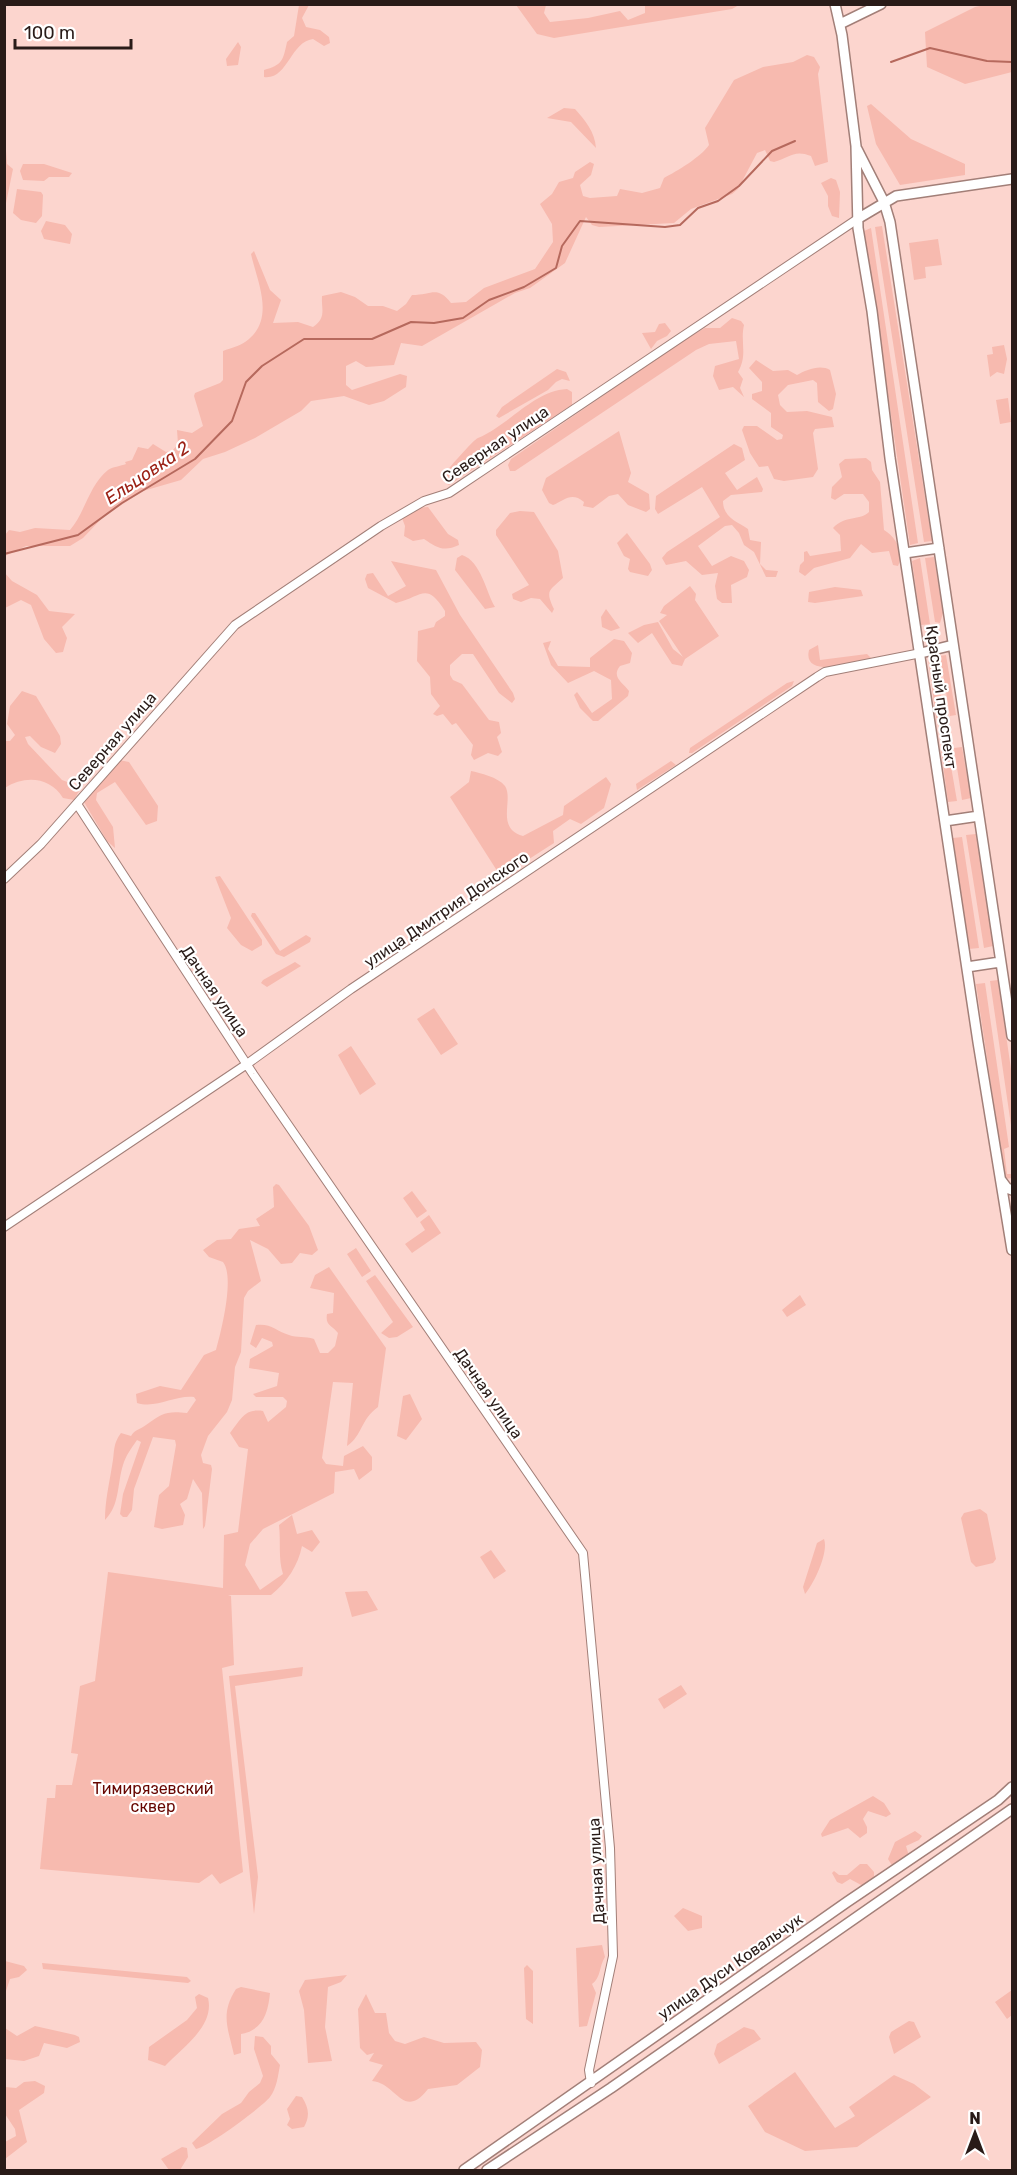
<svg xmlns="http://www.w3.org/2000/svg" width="1017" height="2175" viewBox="0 0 1017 2175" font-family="Rubik,sans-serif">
<rect width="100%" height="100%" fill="#fcd5ce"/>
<path fill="#f7baaf" d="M988 4 1012 5V72L965 84 927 67 925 32 975 7Z
M299 5H309L302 18 306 27 320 30 329 37 330 43 324 46 313 39C290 42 288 80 264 77V70C282 65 283 61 287 42L294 36Z
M516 5H546L544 13 550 22 588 18 620 11 628 20 645 13V5H739L732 9 554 38 537 34Z
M238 42 241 47 238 65 227 66 226 59Z
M807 55 814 57 820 67 818 74 828 162 815 166 811 156C794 149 789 158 774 162L770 161 765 150 757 153 738 189 732 194 691 209 674 223 599 227 592 225 586 217 565 263 530 288 515 293 422 346 401 343 394 365 366 367 356 361 346 366V385L352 390 400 374 407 376 406 387 384 401 369 405 344 396 311 401 301 411 255 438 225 452 203 459 181 480 143 491 104 516 83 538 70 546H26L5 556V535L9 530 20 532 35 528 70 530C85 513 89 485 108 470 112 467 121 466 126 464L125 462 132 460 138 447 148 449 153 444 166 452 173 450 178 444 177 430 192 433 203 426 194 396 195 393 220 383 223 380V351C231 348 243 345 249 339 275 317 257 281 251 254L254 251 270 290 281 300 273 323 298 322 313 327C327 317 321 309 322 296L341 292 355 297 368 306H383L397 311 406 304 412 295C432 295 437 285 451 303L466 302 484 288 535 269 553 242 552 224 540 204 552 194 559 182 573 178 575 172 590 162 594 164 591 175 580 185 583 196 590 198 617 196 620 189 642 193 660 188 664 178C677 171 701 157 709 145L705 128 734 80 763 67 793 62Z
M871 104 911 139 965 164V175L900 185 876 144 867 106Z
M564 108 575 109C585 120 595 132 596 148L571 122 547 118Z
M6 150 7 164 13 169 5 208Z
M23 164H44L72 173 69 177H49L44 181 23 180 20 171Z
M831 178 836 180 840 192 839 218 832 216 828 206V196L821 183Z
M17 189 41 192 43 195 42 216 36 223 21 220 13 213Z
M46 221 65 225 72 234 70 244 44 239 41 231Z
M882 226 932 541 924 542 875 227Z
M871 228 918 543 910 545 864 231Z
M938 239 942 265 925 267 926 278 914 280 909 243Z
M732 318 741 321 744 325C740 342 748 355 738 372L743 379 740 388 744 397 733 387 719 390 713 376 715 366 739 359 736 341 709 344 696 350 515 471H510L508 465 511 459 684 340 705 328H720Z
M665 323 671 331 667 336 657 341 651 349 642 333 655 332 659 324Z
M1004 345 1007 359 1004 374 997 372 990 377 987 355 993 354 992 347Z
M756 360 773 371 788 370 797 375C806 370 820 364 830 370L836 394 833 409 829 411 818 402 817 383 813 380 788 385 778 395 780 405 787 412 807 411 832 417 834 427 815 429 813 433 818 469 813 477 784 481 774 479 768 466 759 467 750 453 742 430 744 426H757L777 440 782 439 783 435 771 427V413L752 399V394L762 391V382L749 368Z
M557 369 566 372 570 381 562 379 556 382 548 390 499 418 496 416 502 407Z
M567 389 572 392V405L449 485 444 482 443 476C447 470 474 439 478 438 508 426 533 391 567 389Z
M1008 398 1011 422 1000 424 996 400Z
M619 431 631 473 628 482 649 494 650 509 646 512 628 505 618 494 609 496 593 508 583 506 584 502C571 491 564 501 553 505L549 503 542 490 546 478Z
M734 444 742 448 745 460 725 473 737 490 757 477 763 489 762 492 731 495 723 501C723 517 736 521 748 529L750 540 761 542 760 564 766 570 778 571 776 577H766L754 552 744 545 739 533 732 525 725 526 698 546 712 566 731 556 744 561 749 570 747 577 731 585 732 603H722L717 599 715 586 718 573 702 575 686 561 666 565 662 558 667 552 720 517 702 487 658 514 655 509 656 496Z
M866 458 871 462 872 470 880 482 884 530C896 537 904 552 898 566L893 565 889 551 872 553 861 544 850 558 814 568 805 576 799 572 800 565 804 561V552L807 551 810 556 841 551 840 535 833 528C845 515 860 521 869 512V502L863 494H844L835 500 831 498 832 487 842 477 839 464 845 459Z
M428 507 448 534 458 540 459 545C444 552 437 548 424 539L413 541 404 536 405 526 402 518 417 508Z
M520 511 534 512 558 551 563 578C549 591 545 590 554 609L552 613 540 599 531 598 521 602 513 599 512 594 529 585 496 535V530L510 513Z
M627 533 650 564 652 570 648 576 630 572 628 569 630 559 624 556 617 543Z
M462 555C481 561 486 592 495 607L485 609 455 570 457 558Z
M934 557 943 613 940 623 935 622 925 558Z
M920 558 930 624 921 625 912 561Z
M391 561 436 570 460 615 513 693 515 699 512 703 499 693 473 654H462L450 665V675L453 680 462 684 489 720 499 722 501 733 497 737 502 752 498 756 488 753 474 760 471 755 473 745 456 723 452 725 443 714 437 716 433 714 440 706 431 694 430 677 417 661 418 631 434 627 436 622 445 616V611C426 581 422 597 396 603L368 588 365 579 367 574 373 573 388 596 406 586Z
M4 572 12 581 37 595 49 611 75 614 62 627 67 638 63 652 56 653 44 639 31 605 21 600 5 608Z
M690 586 696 594 695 600 719 636 685 659 682 666 672 664 652 633 638 643 628 633 644 625 658 622 673 649 683 657 659 621 667 615 660 613 664 606Z
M835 587 861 590 863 596 815 603 808 602 809 592Z
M606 609 620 628 611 631 602 627 601 617Z
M614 639 624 641 632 653 630 663 620 666C611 677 623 683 629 691L628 696 598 721H593L580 708 574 695 577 692 592 713 612 699 611 680 594 671 568 683 551 665 543 643 551 641 548 649 558 666 590 667V658Z
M818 645 820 660 867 654 871 658 867 661C853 663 802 679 809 650Z
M946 655 956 715 950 716 940 656Z
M935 657 944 717 936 718 928 658Z
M794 681 792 686 692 753H689L690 748 787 683Z
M22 691 36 696 60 736 61 744 55 753 41 747 30 736 25 737 28 744 62 780 78 786 79 791 74 800 63 798C50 777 25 775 5 788V741H10L15 735 7 724 10 706Z
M962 747 971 798 962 800 954 748Z
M948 749 957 801 948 802 941 750Z
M119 760 129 762 158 806 157 821 146 825 115 782 97 793 96 800 113 827 115 848 107 841 84 802 87 794Z
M671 761 676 765 637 790 636 784Z
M471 771C480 773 498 777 505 786 514 800 495 828 523 836L563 815 564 806 606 777 611 784 604 808 581 824 570 819 553 831 554 843 501 877 450 797 469 782Z
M976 834 993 946 984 948 966 835Z
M962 837 979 948 969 949 953 838Z
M220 876 262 940V945L252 951 241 945 227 928 231 918 215 877Z
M252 913H255L280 951 306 935 311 938 310 942 284 957 276 954 251 916Z
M295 962 301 966 267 987 261 983 263 980Z
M998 980 1012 1076V1132L990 981Z
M985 983 1009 1147 1004 1149 1007 1174H1011L1012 1178 1005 1179 976 984Z
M434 1008 458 1044 441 1055 417 1019Z
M351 1046 376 1084 360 1095 338 1055Z
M276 1184 279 1185 309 1226 318 1250 312 1255 300 1253 292 1263 281 1264 268 1249 250 1240 261 1281 248 1291 244 1298 241 1352 235 1367 232 1400 227 1412 208 1436 201 1455 203 1463 211 1465 212 1469 205 1526 203 1529 202 1493 193 1479 187 1499 180 1504 185 1515 183 1525 162 1529 154 1527 159 1495 169 1486 176 1445 175 1440 153 1437 134 1489 132 1510 127 1517H123L120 1514 123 1494 141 1442 137 1440C131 1449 126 1455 123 1465 117 1484 120 1505 105 1520 105 1501 109 1485 112 1466 115 1453 112 1445 121 1433L131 1436C135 1429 140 1430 146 1425 163 1413 166 1411 187 1413L196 1400 194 1397C174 1395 157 1409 137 1403L136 1394 160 1386 181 1390 204 1355 216 1350C221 1332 235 1277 223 1262L209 1257 203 1250 217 1240 231 1239 239 1229 260 1226 256 1219 274 1207 273 1187Z
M412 1191 427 1211 417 1218 403 1198Z
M429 1215 441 1233 412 1253 405 1244 425 1230 420 1222Z
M356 1248 371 1271 362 1277 347 1254Z
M329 1267 386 1348 378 1407C360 1420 363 1435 347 1446L353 1383 333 1382 322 1458 326 1464 343 1466 344 1456 363 1446 372 1457V1470L359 1480 354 1469 335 1472 334 1493 263 1529 250 1544 245 1565 260 1590 283 1574C278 1558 281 1543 279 1525L292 1515 297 1534 312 1530 320 1542 312 1552 302 1546C298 1566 287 1582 271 1595H228L231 1596 234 1665 222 1668 243 1872 220 1884 212 1874 199 1883 40 1869 47 1798H55L56 1785H72L78 1754 71 1753 80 1686 95 1681 108 1572 223 1588 224 1535 238 1532 248 1449 239 1447 230 1433C241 1419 245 1408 263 1411L268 1422 286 1407 287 1401 283 1397H256L253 1394 277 1386 279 1373 249 1368 250 1359 273 1346 272 1342 262 1338 256 1348 250 1344 256 1325C271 1323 276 1331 289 1335 297 1338 305 1336 314 1339L320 1353H328L335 1346 338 1333C332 1325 325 1326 327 1314L333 1313 334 1293 310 1288 315 1275Z
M375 1275 413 1327 397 1337 389 1338 381 1333 393 1322 366 1281Z
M800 1295 806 1305 787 1317 782 1310Z
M410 1394 422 1419 406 1440 397 1436 403 1396Z
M980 1509 987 1514 996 1559 993 1563 976 1567 971 1562 961 1518 964 1513Z
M824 1539C829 1552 814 1584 805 1594L803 1587 817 1543Z
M491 1550 506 1571 494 1579 480 1557Z
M367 1591 378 1610 352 1617 345 1592Z
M303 1667 302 1676 235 1686 258 1877 254 1914 229 1676Z
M681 1685 687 1694 664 1709 658 1699Z
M873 1796 884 1803 891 1814 886 1817 868 1811 863 1819 867 1827V1833L860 1838 848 1828 822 1837 821 1834 830 1820Z
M915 1831 922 1836 919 1840 906 1846 909 1856 893 1867 888 1859 895 1842Z
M860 1864H867L874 1872V1879L863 1886 850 1879 842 1884 837 1882 832 1873 834 1871 839 1875H847Z
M683 1908 702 1916V1928L688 1931 674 1916Z
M602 1945 605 1957C599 1966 601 1978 592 1984L596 1993 587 2026 579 2027 576 1948Z
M5 1961 24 1966 27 1970 19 1977 10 1979 5 1994Z
M42 1963 187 1977 191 1981 188 1983 43 1969Z
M527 1965 533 1971V2024L526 2019 524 1968Z
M347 1975 341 1982 328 1987 325 2027 332 2061 308 2063 304 2010 299 1991 305 1980Z
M241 1987 270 1993C268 2013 263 2030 241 2034V2053L234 2055C228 2028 220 2014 236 1989Z
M1012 1990V2015L1007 2019 995 2002Z
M199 1994 208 1998C215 2026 182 2048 165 2066L148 2060 149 2047 187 2020 197 2008 195 1997Z
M366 1994 375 2013H386L389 2033 395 2041 405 2044 424 2037 444 2043 476 2042 482 2050 480 2067 457 2085 428 2089C403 2121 397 2083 372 2081L383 2065 369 2061 374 2053 367 2055 360 2048 358 2009Z
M909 2021 914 2022 921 2037 894 2054 889 2037 891 2032Z
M35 2026 75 2035 79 2037 80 2042 67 2048 44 2043 39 2056 24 2061 5 2059V2028L17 2036Z
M744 2027 754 2030 761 2039 719 2064 714 2054 717 2044Z
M255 2036 263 2037 271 2046V2054L280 2065C278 2075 277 2088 270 2097 262 2107 208 2147 196 2149L192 2143 222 2114 241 2103 249 2092 260 2083 263 2076 254 2049Z
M795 2072 835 2128 855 2116 849 2107 894 2075 914 2084 931 2097 857 2147 805 2151 765 2132 748 2106Z
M35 2081 45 2086 44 2093 19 2110 27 2142 5 2159V2142L16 2136 15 2129 5 2114V2087L16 2088 24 2082Z
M296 2096 302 2097C309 2108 310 2116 304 2127L292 2129 287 2125 290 2119 287 2109Z
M182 2147 187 2148 188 2157 180 2170H169L161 2159Z"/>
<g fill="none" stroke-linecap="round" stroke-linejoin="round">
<path stroke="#b6695d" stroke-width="2" d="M891 62 930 48 987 61 1012 62
M4 554 78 535 122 503 195 459 232 421 246 382 262 366 304 339H372L411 322 434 323 463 318 489 300 524 287 556 268 562 246 580 221 665 227 680 225 698 208 718 201 739 186 772 151 795 141"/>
<g stroke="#a27f78" stroke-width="10">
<path id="tertiary" d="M77 804 253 1074 583 1553 610 1848 613 1956 589 2070 591 2083
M4 879 41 844 235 625 381 526 424 501 449 493 859 218
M4 1227 247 1064 351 989 817 677 825 672 921 653"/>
</g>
<g stroke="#a27f78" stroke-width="12">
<path id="secondary" d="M835 4 842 35 856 146 858 228 872 311 890 458 978 1042 1012 1250
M840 24 881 4
M857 149 884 202 890 222 1012 1036
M859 218 896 196 1012 179
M905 553 939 548
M921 653 953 645
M945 821 979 816
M967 967 1000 962
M1001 1180 1007 1188 1012 1190"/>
</g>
<g stroke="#a27f78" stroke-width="12">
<path id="primary" d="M464 2170 847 1902 998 1800 1012 1787
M487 2170 611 2088 1012 1809"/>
</g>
<use href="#tertiary" stroke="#fff" stroke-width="8"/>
<use href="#secondary" stroke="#fff" stroke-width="9"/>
<use href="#primary" stroke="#fff" stroke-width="9"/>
</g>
<g text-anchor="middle" stroke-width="4.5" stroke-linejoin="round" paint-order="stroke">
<g font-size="16" fill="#291b18" stroke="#fff">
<text transform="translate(495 444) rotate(-34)" y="6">Северная улица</text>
<text transform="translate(942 697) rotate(82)" y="6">Красный проспект</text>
<text transform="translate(112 741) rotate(-49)" y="6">Северная улица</text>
<text transform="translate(446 909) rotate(-34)" y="6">улица Дмитрия Донского</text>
<text transform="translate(215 991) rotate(56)" y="6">Дачная улица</text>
<text transform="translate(489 1393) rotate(55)" y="6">Дачная улица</text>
<text transform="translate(596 1871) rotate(-93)" y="6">Дачная улица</text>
<text transform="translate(730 1966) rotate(-35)" y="6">улица Дуси Ковальчук</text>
</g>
<g font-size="16" fill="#670702" stroke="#fff">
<text x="153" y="1794">Тимирязевский<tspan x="153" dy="18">сквер</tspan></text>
</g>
<g font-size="18" font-style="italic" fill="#9b2115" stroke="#fff">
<text transform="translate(147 473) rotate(-34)" y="6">Ельцовка 2</text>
</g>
</g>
<rect width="1017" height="2175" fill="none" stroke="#291b18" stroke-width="12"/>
<g transform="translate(975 2133)" stroke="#ffffff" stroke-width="4.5" paint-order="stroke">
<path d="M0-4.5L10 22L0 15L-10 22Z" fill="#291b18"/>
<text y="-9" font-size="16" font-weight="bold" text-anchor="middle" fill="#291b18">N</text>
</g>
<path d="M15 39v9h116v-9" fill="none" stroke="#291b18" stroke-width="3"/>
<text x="24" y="39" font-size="18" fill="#291b18" stroke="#ffffff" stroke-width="4.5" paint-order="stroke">100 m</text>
</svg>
